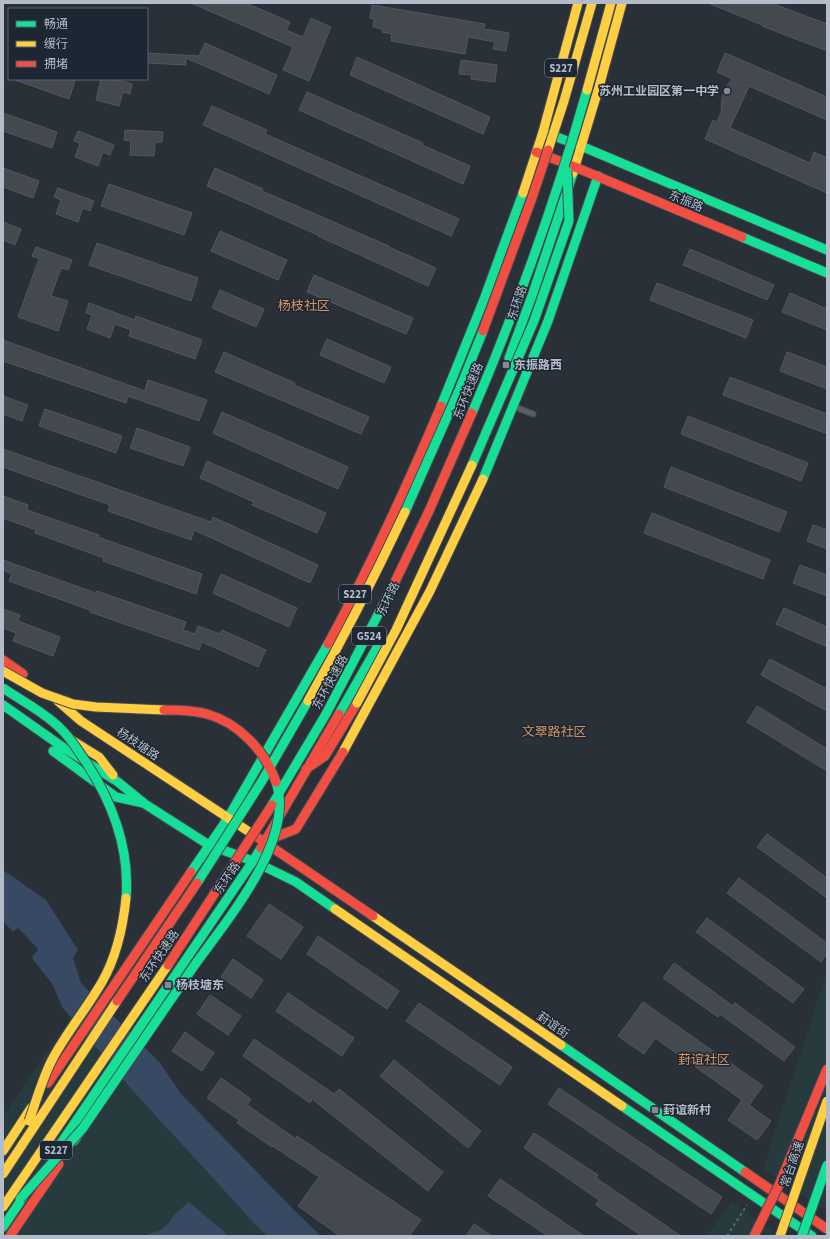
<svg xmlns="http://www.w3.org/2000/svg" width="830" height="1239" viewBox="0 0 830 1239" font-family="'Source Sans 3','Noto Sans SC',sans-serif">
<rect width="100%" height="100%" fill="#2a3038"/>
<path fill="#273a3e" d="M827 971V1212L763 1169Z
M71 1017 133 1091 255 1224 267 1236H3V1117Z
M732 1202 780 1236H707Z"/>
<path fill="#384963" d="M3 870 46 900 78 950 73 958 81 983 160 1063 181 1094 295 1211 321 1236H267L255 1224 133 1091 62 1007 53 985 32 958 38 949 18 928 13 932 3 921Z
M189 1202 229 1236H143L161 1230 169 1223 175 1214Z"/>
<path fill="#444950" stroke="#52575f" d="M191 3H246L290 22 286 30 303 37 311 18 331 27 309 81 283 70 293 47Z
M708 3H771L827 24V51L762 26V25Z
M372 5 485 24 484 29 509 33 506 51 493 49 495 42 468 37 465 54 391 41 392 34 382 32V29L373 27 374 19 370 18Z
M205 43 277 75 269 94 186 58V65L147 63V53L199 56Z
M725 53 827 97V120L749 86 730 128 810 163 814 152 827 158V193L705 139 713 120 717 122 721 113 722 98 724 90 732 79 717 72Z
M357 57 490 117 483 134 350 75Z
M461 60 497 65 495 82 471 79 472 75 459 74Z
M15 79H69L75 81 69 99 15 80Z
M101 79H114L132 84 130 94 123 92 119 106 96 100Z
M307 92 423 143 422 145 470 166 463 184 299 110Z
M212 106 267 130 265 134 459 219 451 236 203 125Z
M3 113 57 132 52 148 3 131Z
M125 130 163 132 162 142H155L154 156 130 155 131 141 124 140Z
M78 131 114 145 110 155 103 152 98 166 75 157 80 143 74 141Z
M3 168 39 181 33 198 3 187Z
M215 168 263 189 262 191 389 246V247L436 268 428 286 318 236V235L207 186Z
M109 184 192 213 184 235 101 206Z
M58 188 94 201 90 211 83 208 78 222 56 214 61 200 54 197Z
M3 222 21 229 15 245 3 240Z
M220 231 287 260 278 280 211 251Z
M97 243 198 278 191 301 89 265Z
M36 247 72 260 68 270 61 268 51 296 68 301 58 331 18 317 39 259 32 256Z
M690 249 774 285 767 300 683 265Z
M314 275 413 318 406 334 307 292Z
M657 283 753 320 746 338 650 300Z
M220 290 264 309 256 327 212 308Z
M790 293 827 309V330L782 312Z
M89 303 135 320 136 316 202 340 195 359 129 336 131 330 115 324 110 338 87 329 92 315 86 313Z
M327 339 391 367 384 383 320 355Z
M3 340 145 391 148 380 207 400 199 421 128 396 126 403 3 361Z
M224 352 295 383 294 385 369 417 361 434 215 372Z
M787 352 827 367V389L780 371Z
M730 377 827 414V428L825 433 723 395Z
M3 396 28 405 22 421 3 414Z
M45 409 122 436 116 453 39 426Z
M222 412 348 467 338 489 213 433Z
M688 416 808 463 801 481 681 434Z
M137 428 190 447 183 466 130 448Z
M3 449 211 522 213 517 318 565 310 583 194 530 191 540 108 511 110 505 3 467Z
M207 461 326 513 317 533 252 505 254 502 200 478Z
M671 467 787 512 779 532 664 487Z
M3 496 28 505 27 510 99 535 98 537 202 574 196 594 103 561 104 558 35 533 36 530 3 518Z
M652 513 770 560 763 579 644 533Z
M813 525 827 530V549L807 541Z
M3 560 96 593 97 591 186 622 183 630 195 634 198 626 220 634 222 630 266 650 258 667 202 642 199 650 90 612V610L9 581 12 574 3 570Z
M800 565 827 575V596L793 583Z
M221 574 297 608 289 627 213 593Z
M784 608 827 627V647L776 624Z
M3 609 20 615 18 621 60 637 53 656 13 641 16 633 3 628Z
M770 659 827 689V711L761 675Z
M757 706 827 749V771L747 722Z
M767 834 827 878V898L757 847Z
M739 878 827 943V953L821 962 727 893Z
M269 904 303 927 281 959 247 936Z
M707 918 804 989 793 1003 696 932Z
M318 936 399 991 387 1009 307 954Z
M233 959 263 980 251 998 221 977Z
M674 963 733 1006 735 1003 795 1047 784 1061 720 1014 718 1017 663 978Z
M288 993 354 1038 342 1056 276 1011Z
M210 995 241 1016 228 1035 197 1014Z
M643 1002 763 1086 749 1105 771 1121 757 1140 728 1120 742 1100 655 1038 644 1054 618 1036Z
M419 1003 512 1067 500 1085 406 1021Z
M185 1032 214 1053 202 1071 172 1051Z
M254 1039 334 1094 339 1089 443 1172 428 1191 312 1099 310 1103 243 1056Z
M394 1060 481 1131 468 1148 380 1076Z
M221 1078 251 1099 247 1105 296 1139 297 1136 421 1220 409 1236H340L298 1206 319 1177 273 1146 272 1147 237 1123 239 1120 207 1098Z
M559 1088 722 1197 711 1214 548 1104Z
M534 1133 598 1175 596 1178 681 1236H642L596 1205 599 1200 524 1148Z
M500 1179 572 1228 584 1236H548L488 1196Z
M474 1224 492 1236H466Z"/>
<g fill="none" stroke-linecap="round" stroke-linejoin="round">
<g stroke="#484c53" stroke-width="7">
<path id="lane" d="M515 407 533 414"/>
</g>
<g stroke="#484c53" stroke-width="11">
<path id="fast" d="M543 132 581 146 827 250
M742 237 827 273
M509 358 533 293 573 173
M441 406 483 302 523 193
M483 479 548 321 598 176
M3 705 64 748 118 782 145 804 209 845 253 861 296 882 335 909
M339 714 379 644
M53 751 116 797 143 803
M191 872 228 818 328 644
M561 1045 745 1172
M622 1106 812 1236
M74 1141 194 966
M59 1146 253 861 261 848
M3 1227 28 1190"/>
</g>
<g stroke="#484c53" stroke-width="11">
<path id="slow" d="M573 173 599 87 622 3
M523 193 543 132 578 3
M58 701 81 721 254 835
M73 741 99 757 113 775
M343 752 430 591 483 479
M335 909 622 1106
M373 916 561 1045
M3 1151 31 1108"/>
</g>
<g stroke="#484c53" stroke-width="11">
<path id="jam" d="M536 152 575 167 742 237
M328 644C370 567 407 486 441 406
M3 660 23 674
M306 769 325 756 357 703
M254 835 373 916
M265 841 296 829 343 752
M261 848 339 714
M48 1083 191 872
M745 1172 827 1229
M10 1236 59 1164"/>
</g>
<path stroke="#5d636a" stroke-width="2" stroke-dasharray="3 3" stroke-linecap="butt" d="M727 1236 747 1205"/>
<use href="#lane" stroke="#5a5e66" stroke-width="5"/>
<use href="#fast" stroke="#16e098" stroke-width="9"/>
<use href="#slow" stroke="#ffcf43" stroke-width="9"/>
<use href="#jam" stroke="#f24e42" stroke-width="9"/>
<g stroke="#474c53" stroke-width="11" stroke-linecap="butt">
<path id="fast-bridge" d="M472 413C517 308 556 200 587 90
M472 465 534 321 569 221 567 171
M405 512 460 388 483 331
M3 688C22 701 44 712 60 728 71 738 78 751 86 762 112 802 130 849 126 898
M272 805 326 714 393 586
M197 883 262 781 308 701
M194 966C226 921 296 840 276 782
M20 1199 83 1128
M802 1236 827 1165"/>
</g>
<g stroke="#474c53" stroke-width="11" stroke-linecap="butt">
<path id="slow-bridge" d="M587 90 611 3
M548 150 564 101 592 3
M3 671 42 693 73 704 96 707 164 710
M308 701C343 639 375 576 405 512
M357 703 396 630 472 465
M29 1121C36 1102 43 1076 53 1058 67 1032 87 1008 102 982 117 956 123 927 126 898
M3 1174 117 1001
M3 1207 168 965
M780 1236 827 1101"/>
</g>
<g stroke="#474c53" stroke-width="11" stroke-linecap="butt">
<path id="jam-bridge" d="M483 331 532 198 548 150
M393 586 429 511 472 413
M164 710C178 710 193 710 207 714 239 723 265 751 276 782
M168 965 272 805
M117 1001 197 883
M754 1236 779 1185 827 1069"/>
</g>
<use href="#fast-bridge" stroke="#16e098" stroke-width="9"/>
<use href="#slow-bridge" stroke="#ffcf43" stroke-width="9"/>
<use href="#jam-bridge" stroke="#f24e42" stroke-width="9"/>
</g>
<g fill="#848b96" stroke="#1d2633" stroke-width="1.5">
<circle cx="727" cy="91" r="4"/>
<rect x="502" y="361" width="8" height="8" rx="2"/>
<rect x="164" y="981" width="8" height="8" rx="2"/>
<rect x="651" y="1106" width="8" height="8" rx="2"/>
</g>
<g text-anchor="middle" stroke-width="3" stroke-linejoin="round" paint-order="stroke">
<g fill="#1d2633" stroke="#878f9c" stroke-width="1">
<rect x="545" y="59" width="32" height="18" rx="3"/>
<rect x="339" y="585" width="32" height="18" rx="3"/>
<rect x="352" y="627" width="34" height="18" rx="3"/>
<rect x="40" y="1141" width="32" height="18" rx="3"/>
</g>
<g font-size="11" font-weight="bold" fill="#b4bcc9">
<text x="561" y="72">S227</text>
<text x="355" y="598">S227</text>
<text x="369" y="640">G524</text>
<text x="56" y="1154">S227</text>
</g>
<g font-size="12" font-weight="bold" fill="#b4bcc9" stroke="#1d2633" text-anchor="start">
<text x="719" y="95" text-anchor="end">苏州工业园区第一中学</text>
<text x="514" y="369">东振路西</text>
<text x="176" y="989">杨枝塘东</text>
<text x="663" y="1114">葑谊新村</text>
</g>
<g font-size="12" fill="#b4bcc9" stroke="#1d2633">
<text transform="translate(686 201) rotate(23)" y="4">东振路</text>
<text transform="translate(517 303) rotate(-71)" y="4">东环路</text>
<text transform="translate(468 391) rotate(-68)" y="4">东环快速路</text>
<text transform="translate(388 599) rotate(-64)" y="4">东环路</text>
<text transform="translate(330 682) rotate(-61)" y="4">东环快速路</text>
<text transform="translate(138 744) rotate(34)" y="4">杨枝塘路</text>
<text transform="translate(227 878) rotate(-56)" y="4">东环路</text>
<text transform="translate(159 956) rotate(-56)" y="4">东环快速路</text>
<text transform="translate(553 1025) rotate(35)" y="4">葑谊街</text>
<text transform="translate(792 1164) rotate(-71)" y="4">常台高速</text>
</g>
<g font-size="13" fill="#d59563" stroke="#1d2633">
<text x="304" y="310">杨枝社区</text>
<text x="554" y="736">文翠路社区</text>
<text x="704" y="1064">葑谊社区</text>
</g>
</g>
<rect width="830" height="1239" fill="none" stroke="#b4bcc9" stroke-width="8"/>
<rect x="8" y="8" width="140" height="72" fill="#1d2633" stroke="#59626f"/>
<rect x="16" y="21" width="20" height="6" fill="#16e098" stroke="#59626f"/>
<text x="44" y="28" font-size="12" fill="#b4bcc9">畅通</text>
<rect x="16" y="41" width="20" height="6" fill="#ffcf43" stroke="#59626f"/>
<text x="44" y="48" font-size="12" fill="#b4bcc9">缓行</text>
<rect x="16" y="61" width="20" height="6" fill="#f24e42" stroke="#59626f"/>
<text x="44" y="68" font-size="12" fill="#b4bcc9">拥堵</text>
</svg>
